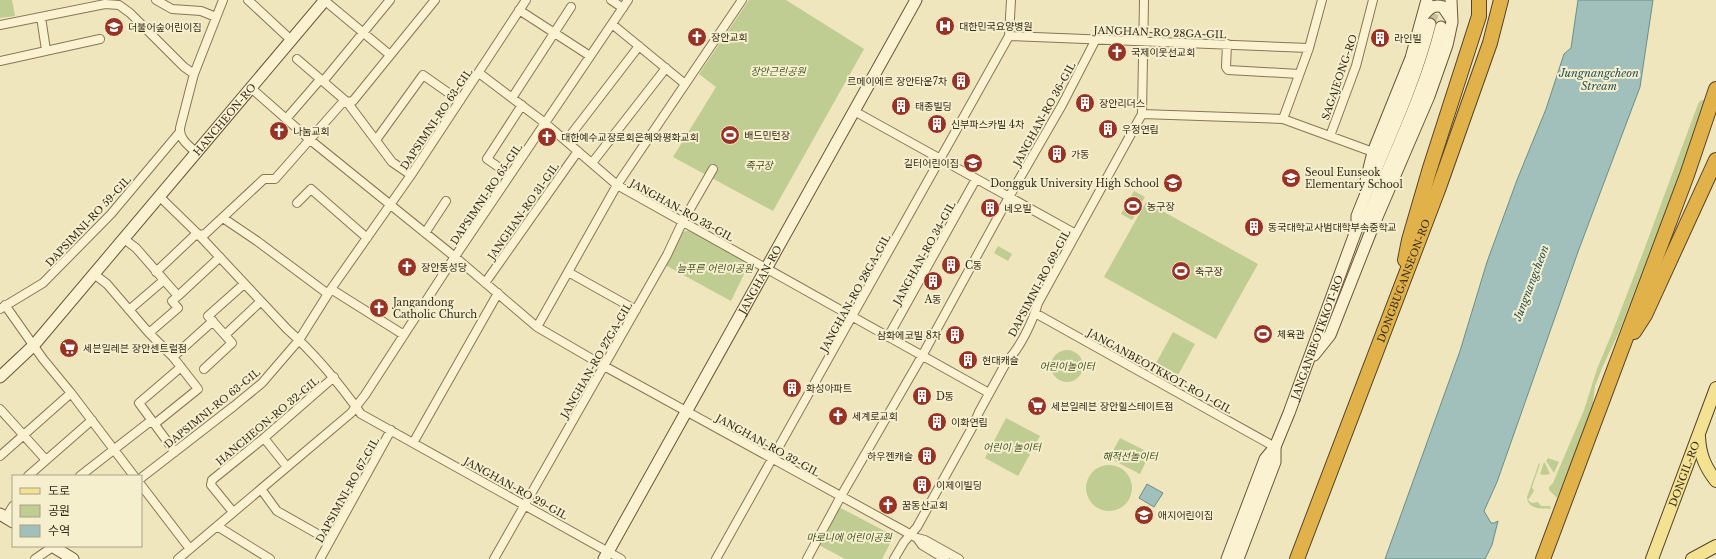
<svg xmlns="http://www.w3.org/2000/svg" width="1716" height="559" viewBox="0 0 1716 559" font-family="'Libre Baskerville','Noto Sans KR',serif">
<rect width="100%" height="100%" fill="#efe6be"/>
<path fill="#bfcd92" d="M0 0H12L15 16 0 18Z
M749 0H786L864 49 773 211 673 157 716 87 699 74Z
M1706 99 1674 188 1619 332 1603 366 1595 386 1592 410 1557 498 1549 490V487L1553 483 1584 410 1597 369 1612 333 1644 250 1698 104 1700 101Z
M1134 191 1145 197 1132 220 1121 214Z
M1146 202 1258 264 1216 339 1104 277Z
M689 230 746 261 748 266 731 301 665 265 683 232Z
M998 246 1012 254 1008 261 994 253Z
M1173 332 1195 344 1177 377 1155 365Z
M1051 366a16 16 0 1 1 32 0a16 16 0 1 1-32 0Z
M1006 418 1040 436 1018 476 985 458Z
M1120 438 1150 453 1140 474 1109 458Z
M1548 458 1559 462 1554 473 1546 461Z
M1544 462 1545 463 1550 474 1543 475 1540 474Z
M1539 463 1540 464 1532 487 1534 491 1528 500 1532 503 1538 502 1541 506H1550L1551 509C1541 508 1528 510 1527 497Z
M1086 488a23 23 0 1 1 46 0a23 23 0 1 1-46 0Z
M837 506 894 536 882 559H845L817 544Z"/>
<path fill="#a1c0bb" stroke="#698e89" d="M1578 0H1653L1640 87 1579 249 1497 482 1484 511 1491 523H1494L1498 521 1492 545 1485 559H1385L1460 351 1487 262 1517 180 1546 109 1564 54 1571 48Z
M1147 484 1163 493 1154 507 1139 498Z"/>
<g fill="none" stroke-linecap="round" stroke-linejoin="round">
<path stroke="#cac19d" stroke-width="11" stroke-dasharray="11 5.5" stroke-linecap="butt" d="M1430 24 1437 0"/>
<g stroke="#887656" stroke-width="10">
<path id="street" d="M156 0 172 9 201 11 216 17
M248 0 291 40
M324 0 390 55
M611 0 623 8
M519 10 590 56
M41 17 46 50
M612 24 685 84
M0 25 105 4 119 5 130 13 184 67 194 74
M1009 36 1309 48
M1227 44 1226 67 1228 70 1299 74
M297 59 347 102 392 162 411 175
M0 61 100 39
M479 73 545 123 617 185 989 393
M251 88 309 139 455 257 537 327 604 366 917 538 925 540 959 559
M512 98 571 7
M854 111 1076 234
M1142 114 1283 119 1373 152
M286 119 318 82 325 79 390 0
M1283 119 1309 48 1322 0
M1330 136 1356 66 1373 0
M376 140 423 75 460 101
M566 141 639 46
M197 153C189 146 179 139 180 128L194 74 223 0
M592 163 666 68
M510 175 487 159 522 105
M160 197 199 235 287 329C315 354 339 383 361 414L621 559
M297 203 311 189 367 238
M223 218 257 241 328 294
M425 233 446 201
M124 239 136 248 178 296 172 301 178 308 149 333
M156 272 194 236 205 234 264 179H275L342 103 353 101 435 0
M568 272 636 310
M485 283 578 151
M331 289 404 335
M178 296 220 257
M5 305 43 359 71 393 134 476
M0 309 43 283 111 214 179 133
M129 310 164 280
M1035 313 1275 447
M537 327 617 185 742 0
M225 335 260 302
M888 337 976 179
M173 357 213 321
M204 369 232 343 208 316 244 284
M0 409 46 460
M264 438 287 467
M413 443 498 293
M175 452 139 403 181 367
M0 456 71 393
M28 476 92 420
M80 476 148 423 157 422 198 389 173 357 149 333 107 284 94 274
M141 478 234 406 262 383 299 340 331 289 411 175 526 0
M141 485 190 549
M261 489 277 511 330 541
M233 512 211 485 212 480 264 438 334 377
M6 517 13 506
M217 526 270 559
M917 538 922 545 945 559
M35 559 54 546
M178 559 351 413 365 395 446 270 628 0
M320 559 391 430
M494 559 667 255 682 223 713 169
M716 559 1009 36 1011 0
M807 559 841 496 922 356 1009 197 1062 105 1096 39
M894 559 904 542 917 527 973 426 979 412 1007 361C1020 348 1033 321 1038 303L1142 114 1144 0"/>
</g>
<g stroke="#69573a" stroke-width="13">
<g id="secondary">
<path d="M1423 16C1429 8 1434 4 1443 7L1451 19"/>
<path d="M1366 181 1373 152 1411 58 1427 0"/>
<path d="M1357 228 1367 219C1393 155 1424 94 1441 27"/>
<path d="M1314 355 1330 335 1371 231 1429 96 1447 45 1452 22 1451 0"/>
<path id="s1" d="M0 377 34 345 325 0"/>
<path d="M0 514 13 522"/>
<path d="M52 546 73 559"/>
<path id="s2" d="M604 559 916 0"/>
<path id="s3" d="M1227 559 1265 459 1275 447 1289 413 1357 228V216C1382 152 1413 91 1430 24"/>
<path d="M1238 559 1275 462V447"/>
</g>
</g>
<g stroke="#55442b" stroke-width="14">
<g id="primary">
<path d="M1699 437C1700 455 1705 467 1716 481"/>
<path id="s4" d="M1652 559 1716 388"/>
<path d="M1692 559 1716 546"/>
</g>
</g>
<g stroke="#55442b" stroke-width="16">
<g id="highway">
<path d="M1405 260 1409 240 1430 168 1479 16V0"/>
<path d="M1634 332 1645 315 1716 160"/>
<path id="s5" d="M1297 559 1438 190 1490 43 1501 0"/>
<path d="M1543 559 1687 175 1716 89"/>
</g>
</g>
<use href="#street" stroke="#faf2d1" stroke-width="8"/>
<use href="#secondary" stroke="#faf2d1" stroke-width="11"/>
<use href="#primary" stroke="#f4e293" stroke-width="12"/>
<use href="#highway" stroke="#e2b24a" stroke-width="14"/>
</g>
<defs>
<g id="hospital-disc" transform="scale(1)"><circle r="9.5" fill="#983224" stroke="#f6efce"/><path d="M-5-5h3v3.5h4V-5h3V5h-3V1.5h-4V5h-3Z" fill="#fff"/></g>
<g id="school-disc" transform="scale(1)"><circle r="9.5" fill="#983224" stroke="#f6efce"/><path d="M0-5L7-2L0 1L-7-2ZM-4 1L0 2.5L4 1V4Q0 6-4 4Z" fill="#fff"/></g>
<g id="church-disc" transform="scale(1)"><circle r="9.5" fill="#983224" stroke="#f6efce"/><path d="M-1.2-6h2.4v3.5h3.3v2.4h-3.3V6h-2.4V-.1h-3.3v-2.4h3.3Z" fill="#fff"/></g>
<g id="building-disc" transform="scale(1)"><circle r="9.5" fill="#983224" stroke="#f6efce"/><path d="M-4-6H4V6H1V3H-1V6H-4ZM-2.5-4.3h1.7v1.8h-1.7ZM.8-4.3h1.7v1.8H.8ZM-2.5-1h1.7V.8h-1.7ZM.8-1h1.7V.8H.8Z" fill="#fff"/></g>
<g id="stadium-disc" transform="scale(1)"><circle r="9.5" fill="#983224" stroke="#f6efce"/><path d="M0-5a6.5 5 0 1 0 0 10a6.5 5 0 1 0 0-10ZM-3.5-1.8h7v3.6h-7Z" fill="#fff"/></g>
<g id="supermarket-disc" transform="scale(1)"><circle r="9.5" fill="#983224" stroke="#f6efce"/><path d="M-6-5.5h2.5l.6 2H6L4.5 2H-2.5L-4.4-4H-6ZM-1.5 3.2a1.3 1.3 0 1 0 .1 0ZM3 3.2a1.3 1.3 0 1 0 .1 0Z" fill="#fff"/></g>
</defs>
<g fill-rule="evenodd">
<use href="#hospital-disc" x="945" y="26"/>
<use href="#school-disc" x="114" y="27"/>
<use href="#church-disc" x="697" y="37"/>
<use href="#building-disc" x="1380" y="38"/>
<use href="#church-disc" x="1117" y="52"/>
<use href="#building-disc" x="961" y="81"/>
<use href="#building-disc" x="1085" y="103"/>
<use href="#building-disc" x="901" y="106"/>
<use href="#building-disc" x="937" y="124"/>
<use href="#building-disc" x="1108" y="129"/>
<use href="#church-disc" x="279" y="131"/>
<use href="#stadium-disc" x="730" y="135"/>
<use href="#church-disc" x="547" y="137"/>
<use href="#building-disc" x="1057" y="154"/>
<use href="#school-disc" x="973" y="163"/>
<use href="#school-disc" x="1291" y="178"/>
<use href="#school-disc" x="1173" y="183"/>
<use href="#stadium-disc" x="1133" y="206"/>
<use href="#building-disc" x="990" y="208"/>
<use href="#building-disc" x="1254" y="227"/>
<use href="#building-disc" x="951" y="265"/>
<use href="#church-disc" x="407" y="267"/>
<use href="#stadium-disc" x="1181" y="271"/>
<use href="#building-disc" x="933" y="281"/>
<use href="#church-disc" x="379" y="308"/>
<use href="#stadium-disc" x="1263" y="334"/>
<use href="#building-disc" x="955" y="335"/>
<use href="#supermarket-disc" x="69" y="348"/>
<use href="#building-disc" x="968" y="360"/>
<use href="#building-disc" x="792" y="388"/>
<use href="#building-disc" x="922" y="396"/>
<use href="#supermarket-disc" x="1037" y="406"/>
<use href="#church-disc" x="838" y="416"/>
<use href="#building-disc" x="937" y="422"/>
<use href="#building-disc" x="927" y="456"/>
<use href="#building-disc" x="922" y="485"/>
<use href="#church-disc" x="888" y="505"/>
<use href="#school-disc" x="1144" y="515"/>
</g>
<g text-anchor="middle" stroke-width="4" stroke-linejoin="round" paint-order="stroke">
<g font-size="10" fill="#362c1b" stroke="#f6efce" text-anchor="start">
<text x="959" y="30">대한민국요양병원</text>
<text x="128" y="31">더불어숲어린이집</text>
<text x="711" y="41">장안교회</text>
<text x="1394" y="42">라인빌</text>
<text x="1131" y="56">국제이웃선교회</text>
<text x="947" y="85" text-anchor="end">르메이에르 장안타운7차</text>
<text x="1099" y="107">장안리더스</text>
<text x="915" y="110">태종빌딩</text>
<text x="951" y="128">신부파스카빌 4차</text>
<text x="1122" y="133">우정연립</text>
<text x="293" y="135">나눔교회</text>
<text x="744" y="139">배드민턴장</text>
<text x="561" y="141">대한예수교장로회은혜와평화교회</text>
<text x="1071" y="158">가동</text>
<text x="959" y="167" text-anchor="end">길터어린이집</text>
<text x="1305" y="176">Seoul Eunseok<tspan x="1305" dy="12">Elementary School</tspan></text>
<text x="1159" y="187" text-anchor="end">Dongguk University High School</text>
<text x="1147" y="210">농구장</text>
<text x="1004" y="212">네오빌</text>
<text x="1268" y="231">동국대학교사범대학부속중학교</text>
<text x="965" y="269">C동</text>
<text x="421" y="271">장안동성당</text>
<text x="1195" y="275">축구장</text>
<text x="933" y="303" text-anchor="middle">A동</text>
<text x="393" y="306">Jangandong<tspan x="393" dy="12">Catholic Church</tspan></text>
<text x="1277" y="338">체육관</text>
<text x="941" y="339" text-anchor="end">삼화에코빌 8차</text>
<text x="83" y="352">세븐일레븐 장안센트럴점</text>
<text x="982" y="364">현대캐슬</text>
<text x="806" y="392">화성아파트</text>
<text x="936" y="400">D동</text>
<text x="1051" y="410">세븐일레븐 장안힐스테이트점</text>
<text x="852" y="420">세계로교회</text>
<text x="951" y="426">이화연립</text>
<text x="913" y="460" text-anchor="end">하우젠캐슬</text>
<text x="936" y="489">이제이빌딩</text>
<text x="902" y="509">꿈동산교회</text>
<text x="1158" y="519">애지어린이집</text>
</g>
<g font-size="10" fill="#362c1b" stroke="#f6efce">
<text transform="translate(1160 32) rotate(2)" y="4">JANGHAN-RO 28GA-GIL</text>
<text transform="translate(1339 77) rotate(-71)" y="4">SAGAJEONG-RO</text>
<text transform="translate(1044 114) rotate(-61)" y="4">JANGHAN-RO 36-GIL</text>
<text dy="4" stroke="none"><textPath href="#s1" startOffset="342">HANCHEON-RO</textPath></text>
<text transform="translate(436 119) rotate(-56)" y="4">DAPSIMNI-RO 63-GIL</text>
<text transform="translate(486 194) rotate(-56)" y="4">DAPSIMNI-RO 65-GIL</text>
<text transform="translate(682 210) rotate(29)" y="4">JANGHAN-RO 33-GIL</text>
<text transform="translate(523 211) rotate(-55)" y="4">JANGHAN-RO 31-GIL</text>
<text transform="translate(88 221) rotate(-47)" y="4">DAPSIMNI-RO 59-GIL</text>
<text transform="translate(924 253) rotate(-61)" y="4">JANGHAN-RO 34-GIL</text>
<text dy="4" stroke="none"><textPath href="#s2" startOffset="320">JANGHAN-RO</textPath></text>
<text dy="4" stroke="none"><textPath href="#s5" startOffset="298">DONGBUGANSEON-RO</textPath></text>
<text transform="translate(1039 283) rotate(-62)" y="4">DAPSIMNI-RO 69-GIL</text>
<text transform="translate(855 293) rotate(-61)" y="4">JANGHAN-RO 28GA-GIL</text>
<text dy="4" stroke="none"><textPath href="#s3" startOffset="240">JANGANBEOTKKOT-RO</textPath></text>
<text transform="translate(596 360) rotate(-60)" y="4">JANGHAN-RO 27GA-GIL</text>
<text transform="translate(1160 371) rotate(29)" y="4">JANGANBEOTKKOT-RO 1-GIL</text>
<text transform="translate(212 408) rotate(-39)" y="4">DAPSIMNI-RO 63-GIL</text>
<text transform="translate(267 421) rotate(-40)" y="4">HANCHEON-RO 32-GIL</text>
<text transform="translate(768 445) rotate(29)" y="4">JANGHAN-RO 32-GIL</text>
<text dy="4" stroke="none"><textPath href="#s4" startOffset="91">DONGIL-RO</textPath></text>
<text transform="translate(516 488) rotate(29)" y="4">JANGHAN-RO 29-GIL</text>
<text transform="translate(347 490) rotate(-61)" y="4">DAPSIMNI-RO 67-GIL</text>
</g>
<g font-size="10" font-style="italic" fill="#415321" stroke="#f6efce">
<text x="778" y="75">장안근린공원</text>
<text x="759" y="169">족구장</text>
<text x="715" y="272">늘푸른 어린이공원</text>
<text x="1067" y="370">어린이놀이터</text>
<text x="1012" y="451">어린이 놀이터</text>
<text x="1130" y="460">해적선놀이터</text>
<text x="849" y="541">마로니에 어린이공원</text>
</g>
<g font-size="11" font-style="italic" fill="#2a5457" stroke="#f6efce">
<text x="1599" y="77">Jungnangcheon<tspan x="1599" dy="13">Stream</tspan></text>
<text transform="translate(1531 283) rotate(-69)" y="4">Jungnangcheon</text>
</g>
</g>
<rect x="12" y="475" width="130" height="72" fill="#f6efce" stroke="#a9a186"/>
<rect x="20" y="488" width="20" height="6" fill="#f4e293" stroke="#a9a186"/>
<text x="48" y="495" font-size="12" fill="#362c1b">도로</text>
<rect x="20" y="505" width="20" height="12" fill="#bfcd92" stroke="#a9a186"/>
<text x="48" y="515" font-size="12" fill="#362c1b">공원</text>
<rect x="20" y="525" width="20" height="12" fill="#a1c0bb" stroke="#a9a186"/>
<text x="48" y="535" font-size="12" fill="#362c1b">수역</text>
</svg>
